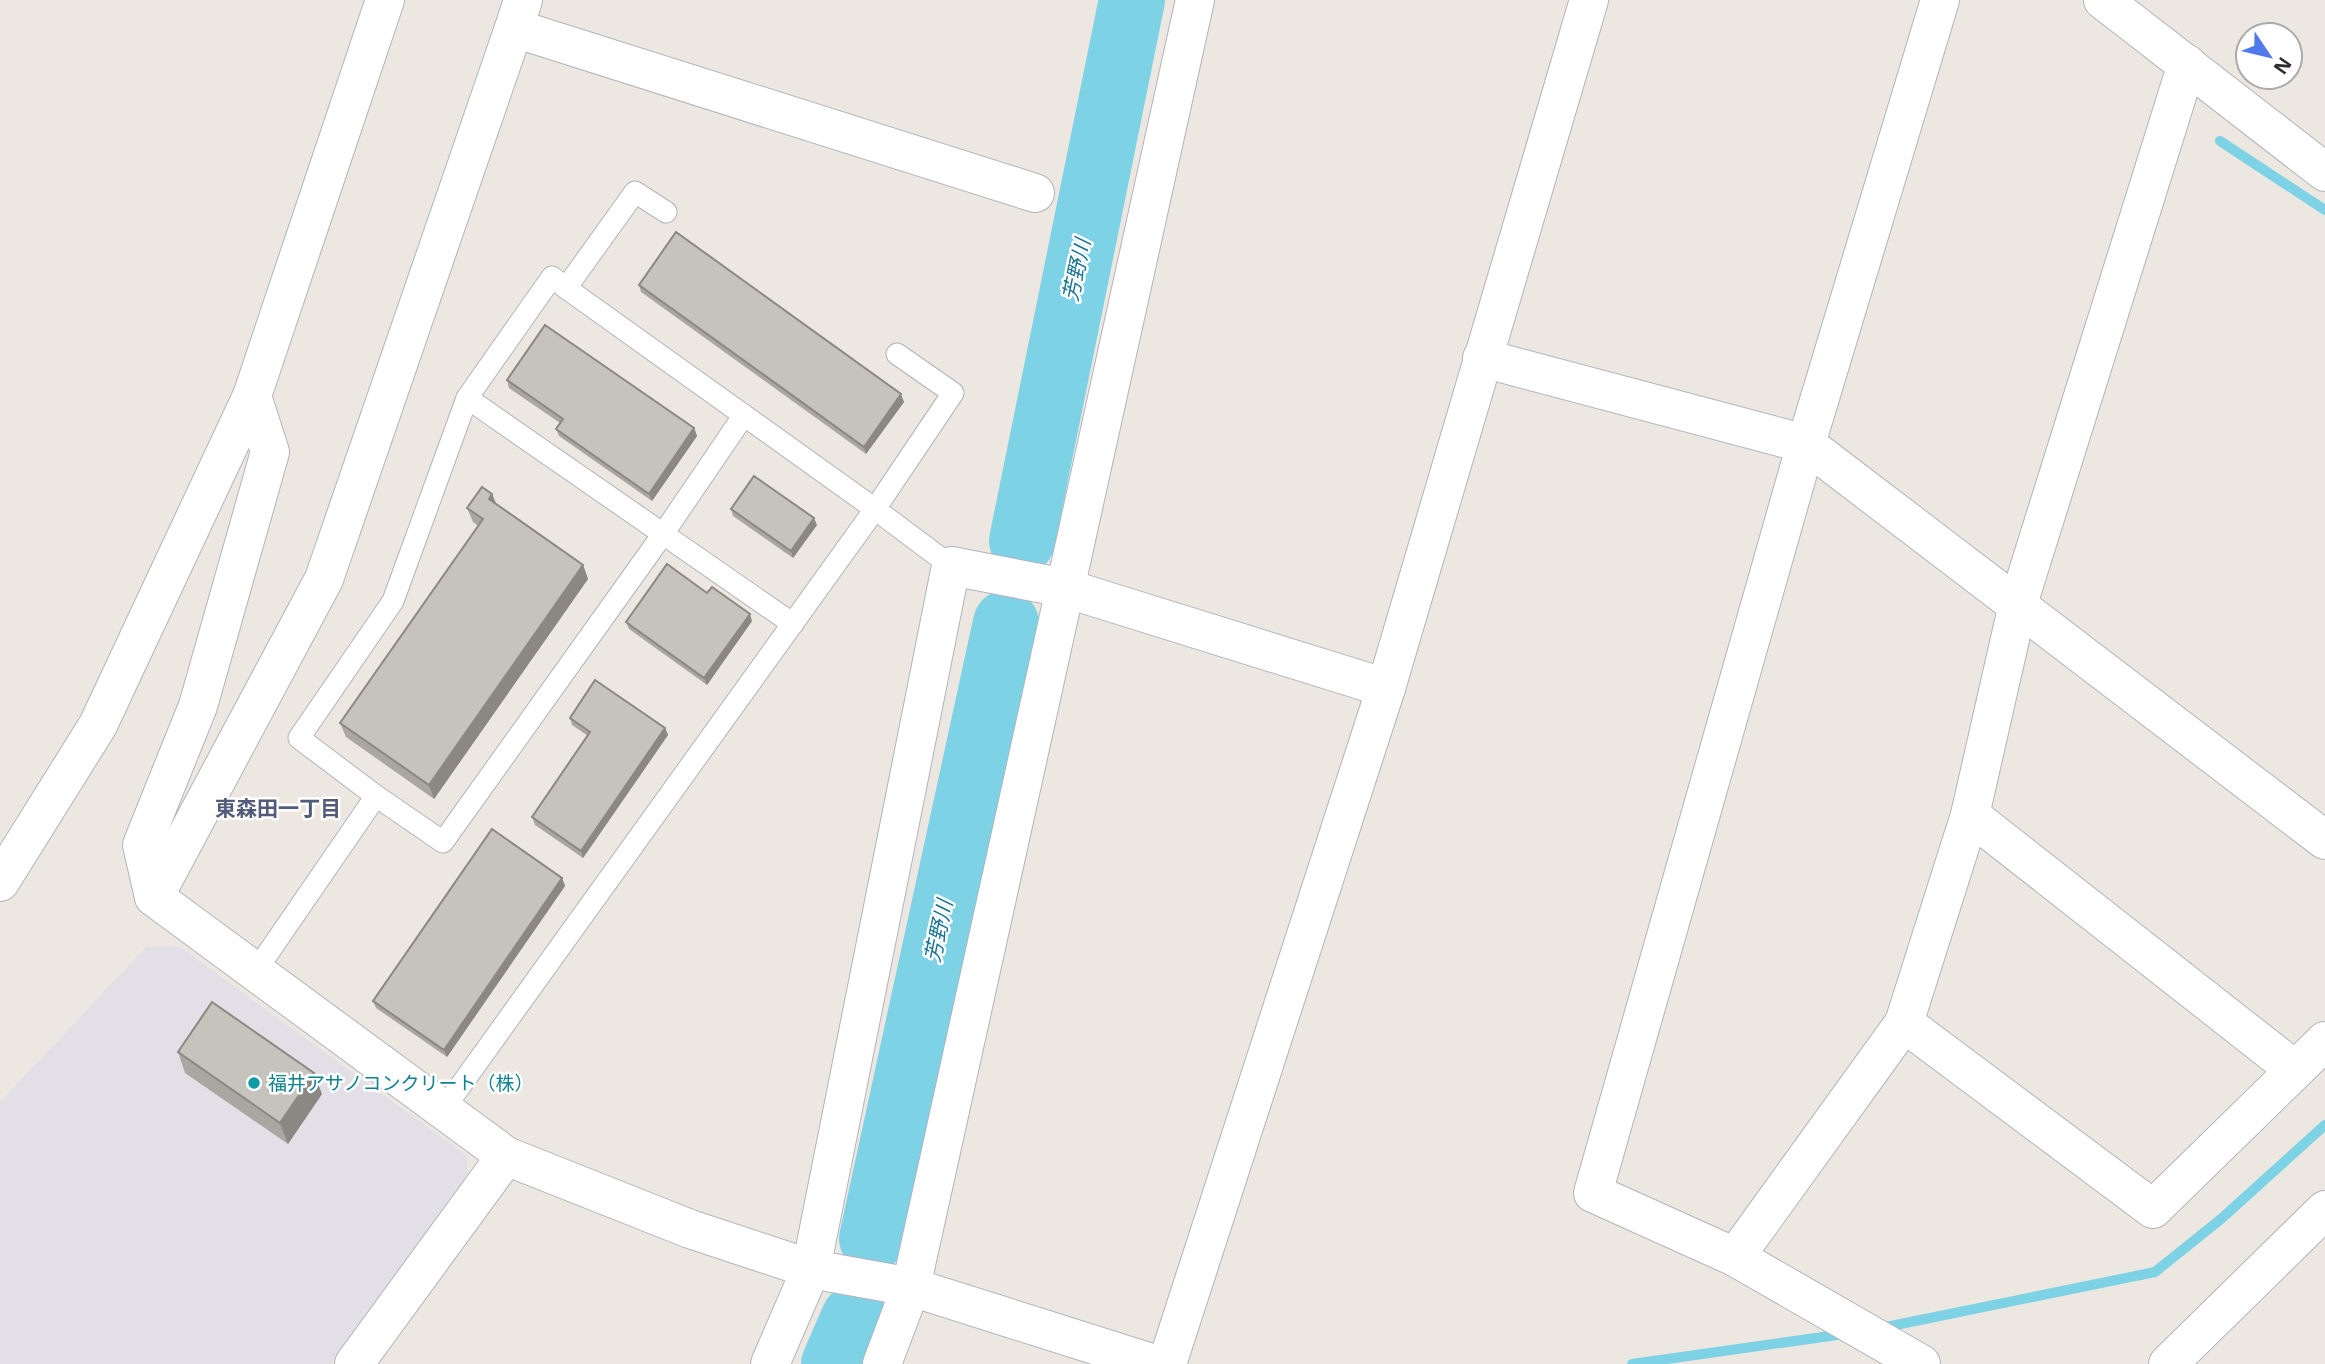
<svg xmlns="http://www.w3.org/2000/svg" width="2325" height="1364" viewBox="0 0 2325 1364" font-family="'Noto Sans','Noto Sans JP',sans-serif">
  <rect width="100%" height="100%" fill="#ede7e1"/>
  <path fill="#e2e0e6" d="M146,947h34l286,208 2,19 -137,190h-331v-262z"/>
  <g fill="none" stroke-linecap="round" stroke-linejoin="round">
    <g stroke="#7ed2e5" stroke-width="10">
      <path d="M2220,141l105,69"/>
      <path d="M1881,1328l274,-56 66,-53 104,-94"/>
      <path d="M1632,1364l212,-30"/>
    </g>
    <g stroke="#7ed2e5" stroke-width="66">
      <path d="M1022,541l110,-541"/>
      <path d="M872,1239l134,-616"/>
      <path d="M834,1364l20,-46"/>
    </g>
    <g stroke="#b1b4bc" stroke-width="23">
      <g id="lane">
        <path d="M666,212l-31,-20 -69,96 309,221 78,-116 -56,-39"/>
        <path d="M566,288l-14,-11 -85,121 326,226"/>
        <path d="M376,796l-77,-58 94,-137 74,-203"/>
        <path d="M255,972l121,-176 67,46 220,-308 81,-119"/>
        <path d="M443,1110l432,-601 76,57"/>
      </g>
    </g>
    <g stroke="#b1b4bc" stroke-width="40">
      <g id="street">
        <path d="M523,0l-9,28 521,165"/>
        <path d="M2103,0l222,172"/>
        <path d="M1482,358l324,86 519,396"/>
        <path d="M252,396l18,56 -72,254 -56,139 12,52 352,259 184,73 121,40 100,18 244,77"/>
        <path d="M1970,815l325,255"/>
        <path d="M154,897l170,-318 190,-551"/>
        <path d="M1904,1023l249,186 172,-168"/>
        <path d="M1735,1257l169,-234 66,-208 48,-211 169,-540"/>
        <path d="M354,1364l152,-208"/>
        <path d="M770,1364l41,-95 140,-703 114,22 321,100"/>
        <path d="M882,1364l29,-77 284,-1287"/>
        <path d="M1921,1364l-186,-107 -142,-64 213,-749 134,-444"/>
      </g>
    </g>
    <g stroke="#b1b4bc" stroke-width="40">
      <g id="secondary">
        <path d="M0,882l98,-157 154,-329 133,-396"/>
        <path d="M1167,1364l219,-676 203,-688"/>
        <path d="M2168,1364l157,-154"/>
      </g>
    </g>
    <use href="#lane" stroke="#fff" stroke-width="21"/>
    <use href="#street" stroke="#fff" stroke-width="38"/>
    <use href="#secondary" stroke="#fff" stroke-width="38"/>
  </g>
  <g fill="#aaa7a2">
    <path d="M639,285l265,117 -38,52 -225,-162z"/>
    <path d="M507,380l187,48 3,8 -45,65 -93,-65 -3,-7 4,-6 -51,-35z"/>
    <path d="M492,494l4,10 87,61 5,14 -154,220 -88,-62 -6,-14 138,-197 -5,-4 -6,-14z"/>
    <path d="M731,509l86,16 -24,33 -60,-42z"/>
    <path d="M707,593l45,28 -45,64 -78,-56 -3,-7z"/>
    <path d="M570,718l95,10 3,7 -85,123 -48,-33 -3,-8 56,-81 -16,-11z"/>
    <path d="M562,878l3,8 -118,171 -71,-49 -3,-7z"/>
    <path d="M178,1052l144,42 -34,50 -103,-71z"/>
  </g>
  <g fill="#8b8884">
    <path d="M901,394l3,8 -38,52 -2,-7z"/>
    <path d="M694,428l3,8 -45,65 -3,-7z"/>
    <path d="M492,494l6,14 -9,-9z"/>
    <path d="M814,518l3,7 -24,33 -2,-7z"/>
    <path d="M583,565l5,14 -154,220 -5,-14z"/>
    <path d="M750,614l2,7 -45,64 -3,-7z"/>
    <path d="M665,728l3,7 -85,123 -2,-7z"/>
    <path d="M562,878l3,8 -118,171 -3,-7z"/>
    <path d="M314,1073l8,21 -34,50 -8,-21z"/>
  </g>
  <g fill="#c6c2bc" stroke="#8b8884" stroke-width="2">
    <path d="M676,232l225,162 -37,53 -225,-162z"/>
    <path d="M545,325l149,103 -45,66 -93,-65 7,-10 -56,-39z"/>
    <path d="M754,476l60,42 -23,33 -60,-42z"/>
    <path d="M482,487l10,7 -3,5 94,66 -154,220 -89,-62 143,-204 -16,-11z"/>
    <path d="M667,564l40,29 5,-6 38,27 -46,64 -78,-56z"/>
    <path d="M595,680l70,48 -84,123 -49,-34 58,-85 -20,-14z"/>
    <path d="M492,829l70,49 -118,172 -71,-49z"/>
    <path d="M212,1002l102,71 -34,50 -102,-71z"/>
  </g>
  <circle fill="#0f9aa8" stroke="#fff" stroke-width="2.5" cx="254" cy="1083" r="7"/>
  <g text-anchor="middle" stroke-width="5" stroke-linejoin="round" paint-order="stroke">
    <g font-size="19" fill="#0d838f" stroke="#fff" text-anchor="start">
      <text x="268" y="1090">福井アサノコンクリート（株）</text>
    </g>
    <g font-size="21" font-style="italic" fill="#1a7494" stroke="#fff">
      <text transform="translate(1077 270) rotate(-78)" y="7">芳野川</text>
      <text transform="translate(939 931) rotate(-78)" y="7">芳野川</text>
    </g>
    <g font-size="21" font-weight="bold" fill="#515b7a" stroke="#fff">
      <text x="278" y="816">東森田一丁目</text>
    </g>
  </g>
  <g transform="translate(2269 56) rotate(125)"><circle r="33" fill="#ffffff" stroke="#ababab" stroke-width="2"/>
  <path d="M0-5L12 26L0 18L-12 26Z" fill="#5079eb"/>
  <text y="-10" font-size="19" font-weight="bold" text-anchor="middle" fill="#2d2d2d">N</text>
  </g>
</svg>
